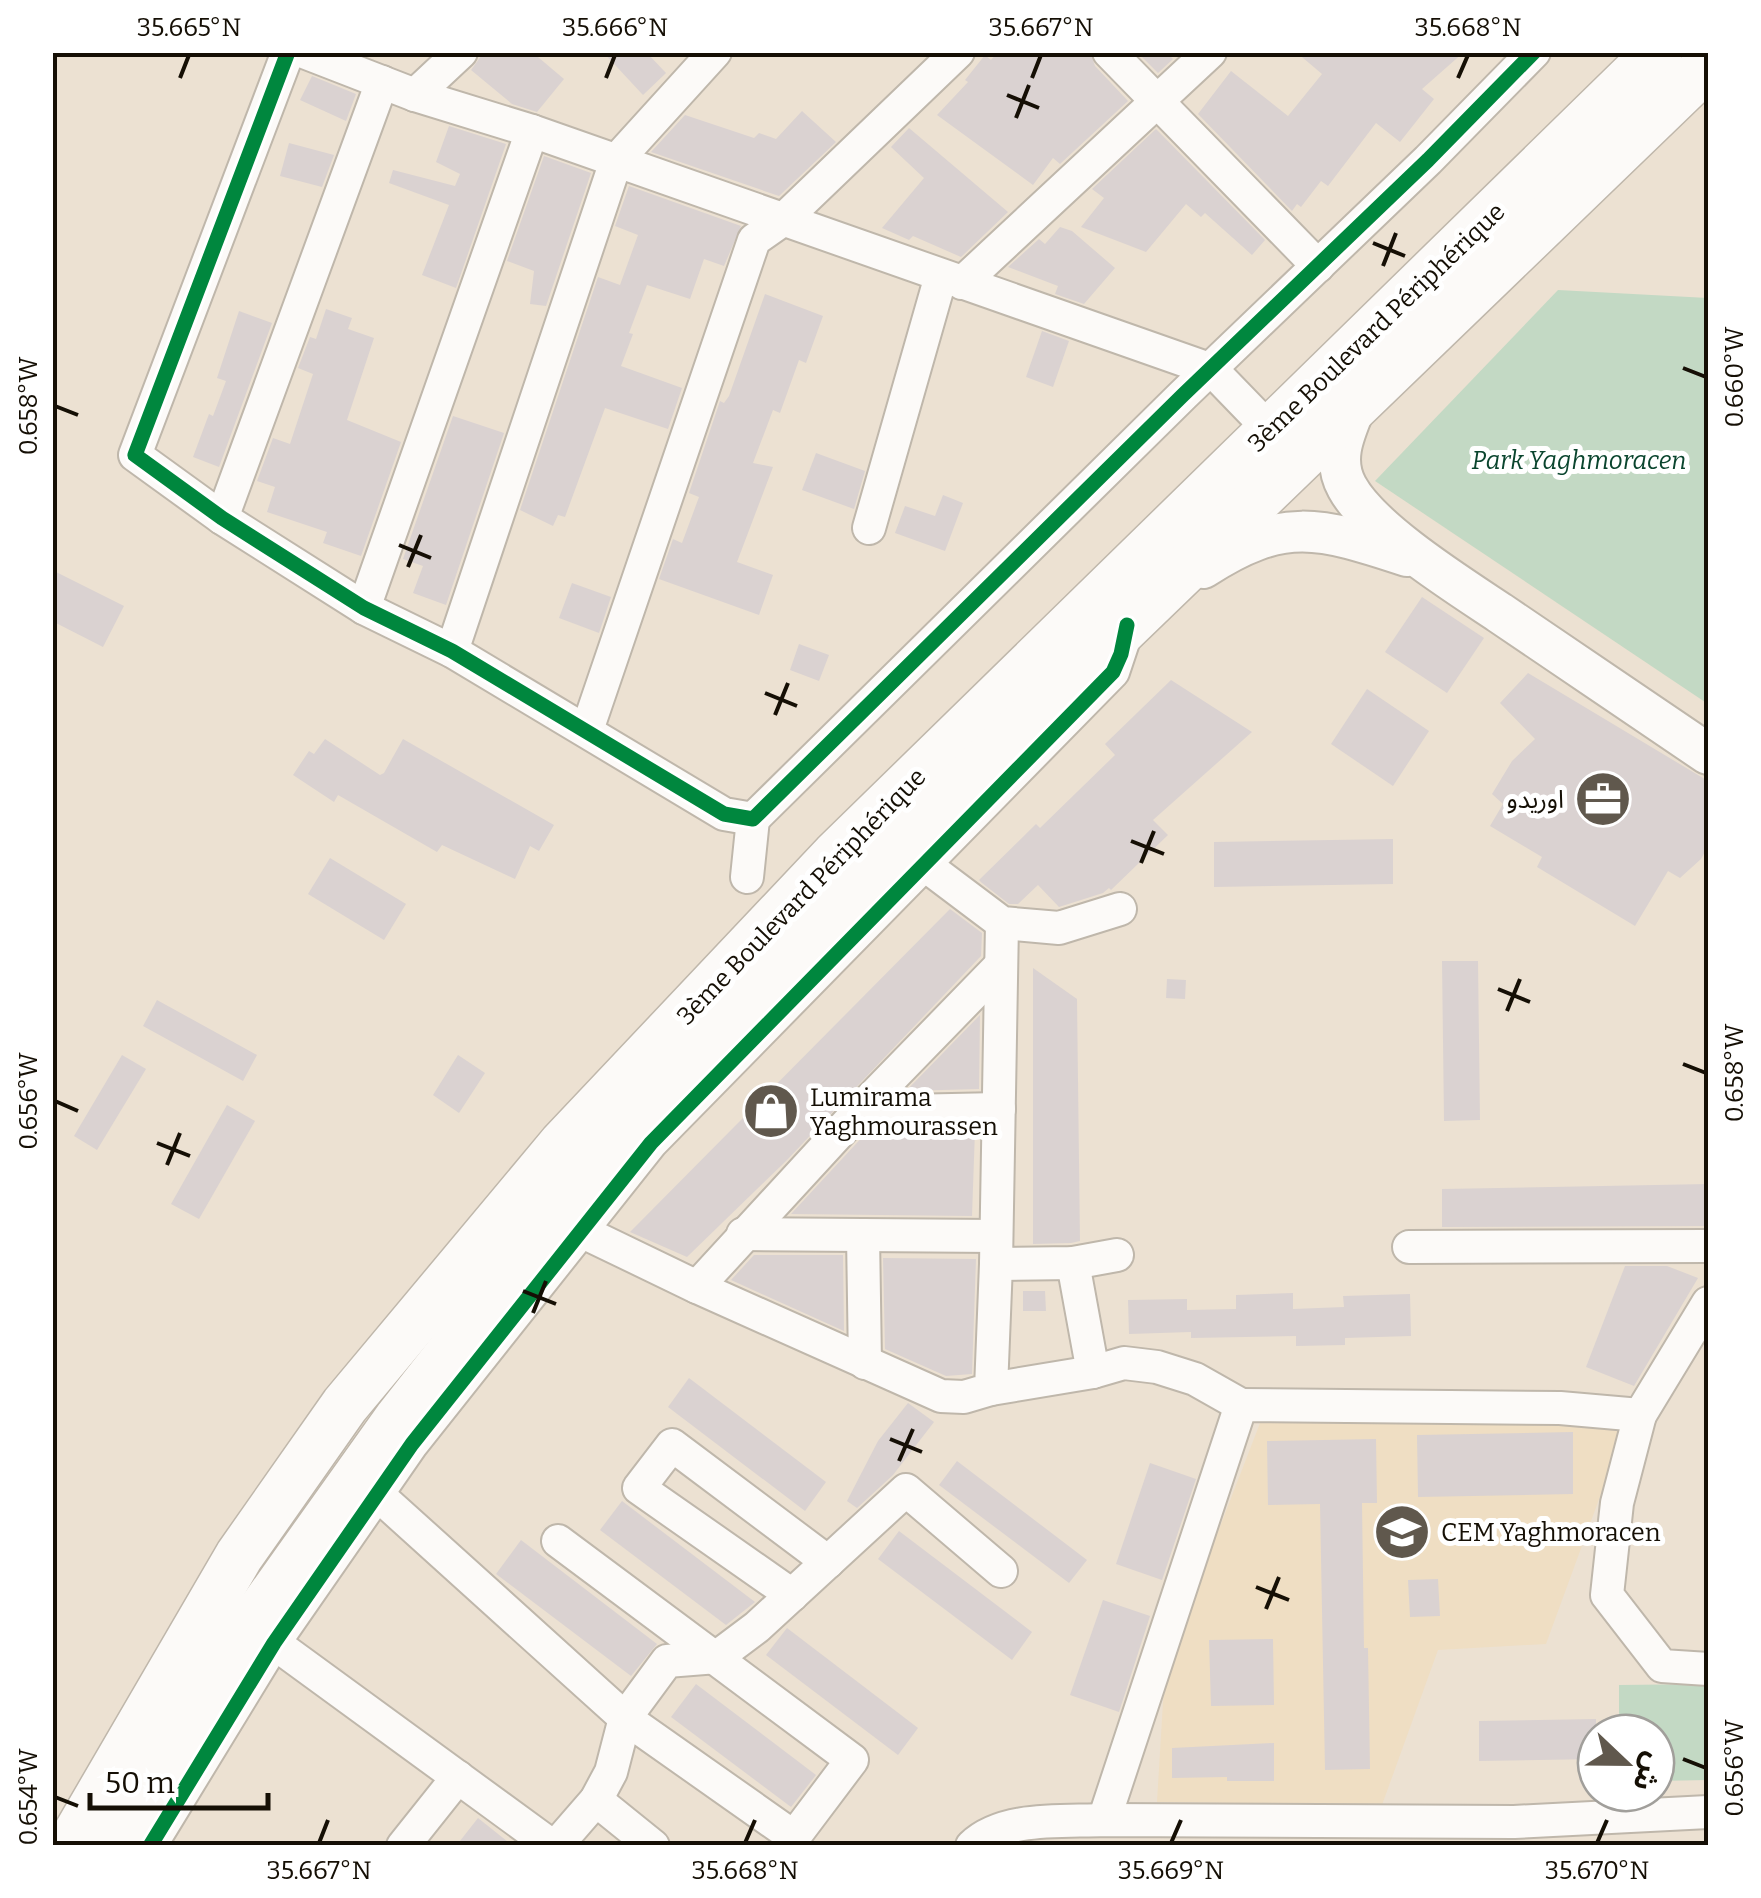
<svg xmlns="http://www.w3.org/2000/svg" width="1761" height="1898" viewBox="0 0 1761 1898" font-family="Bitter,'Noto Sans Arabic',serif">
  <rect width="100%" height="100%" fill="#ece1d2"/>
  <path fill="#efdec3" d="M1262,1418l366,2 -82,224 -108,6 -56,155 -225,-3 8,-133z"/>
  <g fill="#c3d9c4">
    <path d="M1558,290l150,8v406l-333,-223z"/>
    <path d="M1708,1684v96l-52,1v-48h-37v-48z"/>
  </g>
  <g fill="#dad2d1">
    <path d="M484,52h48l32,27 -27,33 -25,-8 -41,-34z"/>
    <path d="M603,52h43l20,21 -23,22z"/>
    <path d="M998,52h92l5,14 33,35 -68,63 -7,-6 -20,27 -96,-70 31,-33 -3,-2 20,-25 6,5z"/>
    <path d="M1137,52h29l7,7 -15,14z"/>
    <path d="M1296,52h168l-42,37 12,10 -34,43 -24,-19 -48,63 -7,-5 -20,26 -4,-3 -5,7 -94,-97 33,-43 57,45 34,-42z"/>
    <path d="M312,76l44,18 -10,27 -46,-21z"/>
    <path d="M802,111l34,31 -57,54 -128,-44 34,-37 69,23 5,-5 17,6z"/>
    <path d="M449,126l57,18 -50,144 -34,-13 27,-70 -60,-22 4,-13 62,16 5,-12 -24,-12z"/>
    <path d="M909,128l99,84 -47,45 -48,-21 -4,4 -27,-12 42,-50 -33,-31z"/>
    <path d="M1156,129l109,111 -13,15 -47,-42 -4,4 -15,-13 -40,48 -65,-25 23,-29 -12,-9z"/>
    <path d="M289,143l45,12 -12,32 -42,-11z"/>
    <path d="M544,156l47,17 -45,133 -16,-2 4,-33 -27,-10z"/>
    <path d="M629,186l112,40 -17,40 -20,-7 -14,40 -43,-14 -18,48 4,1 -12,32 61,22 -14,41 -63,-21 -40,109 -7,-2 -5,11 -33,-16 78,-233 22,8 18,-50 -23,-9z"/>
    <path d="M1060,227l12,4 43,37 -31,36 -29,-10 3,-8 -50,-19 31,-28 6,5z"/>
    <path d="M765,294l58,22 -17,47 -7,-3 -19,53 -7,-3 -20,53 20,4 -36,95 36,13 -14,40 -100,-36 14,-40 9,4 17,-46 -10,-4 31,-92 4,2 5,-7z"/>
    <path d="M326,309l26,9 -4,11 26,9 -27,82 54,22 -40,114 -38,-13 4,-11 -60,-20 8,-25 -18,-6 16,-43 17,6 23,-70 -15,-6 12,-31 6,2z"/>
    <path d="M239,311l33,12 -53,144 -26,-10 16,-43 4,2 13,-35 -9,-3z"/>
    <path d="M1042,331l27,10 -16,46 -27,-10z"/>
    <path d="M453,416l51,17 -58,172 -33,-12 10,-27 -20,-7z"/>
    <path d="M816,453l49,18 -11,38 -52,-19z"/>
    <path d="M943,495l20,8 -18,48 -50,-18 10,-27 30,10z"/>
    <path d="M52,570l72,36 -21,41 -51,-26z"/>
    <path d="M572,583l39,14 -12,36 -40,-15z"/>
    <path d="M1422,597l62,41 -37,55 -62,-41z"/>
    <path d="M799,644l30,11 -10,26 -29,-11z"/>
    <path d="M1528,673l180,108v65l-7,13 -21,19 -12,-7 -33,55 -98,-59 5,-10 -52,-31 13,-22 -11,-10 20,-33 23,-22 -35,-36z"/>
    <path d="M1171,680l81,52 -99,88 15,15 -57,55 -2,-2 -6,5 -44,14 -21,-22 -20,19h-9l-27,-21 -3,-3 57,-56 4,4 75,-73 -10,-11z"/>
    <path d="M1367,689l62,42 -36,55 -62,-42z"/>
    <path d="M325,739l55,36 4,-2 19,-34 151,86 -15,26 -9,-5 -15,33 -73,-34 -5,7 -99,-57 -4,7 -41,-27 16,-24 5,3z"/>
    <path d="M1393,839v45l-179,3v-45z"/>
    <path d="M330,858l76,46 -22,36 -76,-46z"/>
    <path d="M950,909l32,24 -1,23 -195,205 -99,96 -57,-25z"/>
    <path d="M1442,961h36l2,159 -36,1z"/>
    <path d="M1033,968l44,31 3,242 -9,2 -38,1z"/>
    <path d="M1167,979l19,1 -1,19 -19,-1z"/>
    <path d="M157,1000l100,55 -14,26 -100,-55z"/>
    <path d="M980,1015l-1,74 -73,2z"/>
    <path d="M122,1055l24,14 -49,81 -23,-14z"/>
    <path d="M458,1055l27,18 -26,40 -26,-18z"/>
    <path d="M227,1105l28,16 -56,98 -28,-15z"/>
    <path d="M975,1130l-3,86 -181,-2 76,-82z"/>
    <path d="M1708,1184v42l-266,1v-38z"/>
    <path d="M754,1255h89l1,76 -113,-51z"/>
    <path d="M883,1258l93,1 -4,115 -26,2 -61,-27z"/>
    <path d="M1625,1266h42l31,12 -64,108 -48,-19z"/>
    <path d="M1023,1291h22l1,20h-23z"/>
    <path d="M1293,1293v16l51,-2 -1,-11 67,-2 1,42 -66,2v7l-49,1v-10l-105,2v-6l-62,2 -1,-34 59,-1v11l49,-1v-14z"/>
    <path d="M689,1378l137,104 -21,29 -137,-104z"/>
    <path d="M908,1403l26,19 -41,53 -36,33 -10,-7 31,-60z"/>
    <path d="M1573,1432v62l-155,3 -1,-62z"/>
    <path d="M1376,1439l1,64h-15l2,145h4l2,121 -45,1 -5,-266 -52,1 -1,-64z"/>
    <path d="M957,1461l130,99 -18,23 -130,-98z"/>
    <path d="M1150,1463l46,16 -34,101 -46,-16z"/>
    <path d="M622,1501l133,101 -29,23 -126,-95z"/>
    <path d="M899,1531l133,101 -20,28 -134,-101z"/>
    <path d="M521,1540l136,104 -26,32 -135,-102z"/>
    <path d="M1438,1579l2,37 -30,1 -2,-37z"/>
    <path d="M1103,1600l47,16 -31,96 -49,-17z"/>
    <path d="M787,1628l131,100 -20,27 -132,-100z"/>
    <path d="M1273,1639l1,66 -63,1 -2,-66z"/>
    <path d="M696,1684l120,91 -25,32 -120,-90z"/>
    <path d="M1596,1719v40l-117,2v-40z"/>
    <path d="M1274,1743v38h-47v-4l-55,1v-30z"/>
    <path d="M478,1818l35,28h-57z"/>
  </g>
  <g fill="none" stroke-linecap="round" stroke-linejoin="round">
    <g stroke="#bfb7ab" stroke-width="36">
      <g id="minor">
        <path d="M288,52l-153,403 87,63 142,90 88,43 272,163 29,5 430,-424 245,-235 106,-108"/>
        <path d="M304,52l111,43 117,36 680,239 58,60"/>
        <path d="M1109,52l209,214"/>
        <path d="M415,95l46,-43"/>
        <path d="M962,283l248,-231"/>
        <path d="M222,518l160,-436"/>
        <path d="M869,528l72,-252"/>
        <path d="M364,608l168,-477"/>
        <path d="M452,651l164,-490 99,-109"/>
        <path d="M587,730l167,-490 30,-21 174,-167"/>
        <path d="M925,865l77,58 57,5 61,-19"/>
        <path d="M747,877l6,-58"/>
        <path d="M1002,923l-6,341 77,-1 44,-8"/>
        <path d="M858,1112l143,-147"/>
        <path d="M581,1231l116,56 244,109 23,1 27,-8 5,-125"/>
        <path d="M743,1234l253,2"/>
        <path d="M863,1235l2,128"/>
        <path d="M1409,1247l299,-1"/>
        <path d="M1073,1263l20,109"/>
        <path d="M697,1287l161,-175 141,-3"/>
        <path d="M1708,1303l-68,112 -23,88 -10,92 55,71 46,3"/>
        <path d="M991,1389l102,-17 31,-9 33,4 38,12 46,26"/>
        <path d="M377,1494l248,224 169,119 58,-77 -294,-219"/>
        <path d="M792,1595l-153,-107 33,-43 156,117"/>
        <path d="M274,1643l278,203"/>
        <path d="M596,1800l57,46"/>
        <path d="M1104,1820l137,-415 319,3 80,7"/>
        <path d="M150,1846l124,-203 138,-199 239,-301 462,-471 13,-39"/>
        <path d="M403,1846l55,-69"/>
        <path d="M556,1846l40,-46 15,-28 14,-54 42,-57 50,-4 40,-30 149,-137 95,81"/>
        <path d="M972,1846c31,-30 91,-24 132,-26l410,2 194,-10"/>
      </g>
    </g>
    <g stroke="#bfb7ab" stroke-width="44">
      <g id="major">
        <path d="M1355,407c-11,27 -23,53 -8,80 23,43 111,98 153,126 69,47 139,94 208,141"/>
        <path d="M1203,568c80,-52 116,-41 204,-12"/>
      </g>
    </g>
    <g stroke="#bfb7ab" stroke-width="51">
      <g id="highway">
        <path d="M70,1846l169,-290 106,-151 218,-261 273,-289 822,-803"/>
        <path d="M121,1846l141,-236 137,-192 214,-272 309,-323 786,-758"/>
      </g>
    </g>
    <use href="#minor" stroke="#fcfaf8" stroke-width="32"/>
    <use href="#major" stroke="#fcfaf8" stroke-width="40"/>
    <use href="#highway" stroke="#fcfaf8" stroke-width="48"/>
    <g stroke="#fff" stroke-width="21">
      <g id="cycleway">
        <path d="M288,52l-153,403 87,63 142,90 88,43 272,163 29,5 430,-424 245,-235 106,-108"/>
        <path d="M150,1846l124,-203 138,-199 239,-301 462,-471 8,-18 6,-29"/>
      </g>
    </g>
    <use href="#cycleway" stroke="#00873e" stroke-width="15"/>
  </g>
  <path fill="none" stroke="#150f05" stroke-width="4" d="M180,78l9,-23M606,78l9,-23M1032,78l9,-23M1458,78l10,-23M1007,95l32,13M1016,118l13,-33M1373,243l32,13M1383,266l13,-33M1683,368l23,9M55,406l23,9M399,545l32,13M408,567l13,-32M765,693l32,13M775,715l13,-32M1131,841l33,13M1141,863l13,-32M1498,989l32,13M1507,1011l13,-32M1683,1064l23,9M55,1101l23,10M157,1143l33,13M167,1165l13,-32M523,1291l33,13M533,1313l13,-32M890,1439l32,13M899,1461l14,-32M1256,1587l33,13M1266,1609l13,-32M1683,1759l23,9M55,1797l23,9M319,1843l9,-23M745,1843l10,-23M1171,1843l10,-23M1597,1843l10,-23"/>
  <defs>
    <g id="office-disc" transform="scale(2.875)"><circle r="9.5" fill="#60584d" stroke="#fff"/><path d="M-6-3h4V-5.5h4V-3h4V5H-6ZM-1-4.5V-3h2v-1.5ZM-6 0V1H6V0Z" fill="#fff"/></g>
    <g id="shop-disc" transform="scale(2.875)"><circle r="9.5" fill="#60584d" stroke="#fff"/><path d="M-5-2.5h2.3a2.7 3.5 0 0 1 5.4 0H5L5.5 6h-11ZM-1.5-2.5h3a1.5 2.3 0 0 0-3 0Z" fill="#fff"/></g>
    <g id="school-disc" transform="scale(2.875)"><circle r="9.5" fill="#60584d" stroke="#fff"/><path d="M0-5L7-2L0 1L-7-2ZM-4 1L0 2.5L4 1V4Q0 6-4 4Z" fill="#fff"/></g>
  </defs>
  <g fill-rule="evenodd">
    <use href="#office-disc" x="1603" y="799"/>
    <use href="#shop-disc" x="771" y="1111"/>
    <use href="#school-disc" x="1402" y="1532"/>
  </g>
  <g text-anchor="middle" stroke-width="10" stroke-linejoin="round" paint-order="stroke">
    <g font-size="25" fill="#150f05" stroke="#fff">
      <text transform="translate(1376 327) rotate(-44)" y="9">3ème Boulevard Périphérique</text>
      <text transform="translate(801 896) rotate(-46)" y="9">3ème Boulevard Périphérique</text>
    </g>
    <g font-size="25" font-style="italic" fill="#0a452e" stroke="#fff">
      <text x="1579" y="469">Park Yaghmoracen</text>
    </g>
    <g font-size="25" fill="#150f05" stroke="#fff" text-anchor="start">
      <text x="1564" y="808" text-anchor="end">اوريدو</text>
      <text x="810" y="1106">Lumirama<tspan x="810" dy="29">Yaghmourassen</tspan></text>
      <text x="1441" y="1541">CEM Yaghmoracen</text>
    </g>
  </g>
  <rect width="1761" height="1898" fill="none" stroke="#ffffff" stroke-width="110"/>
  <g transform="translate(1626 1763) rotate(112)"><circle r="48" fill="#ffffff" stroke="#a19f9b" stroke-width="2.5"/>
  <path d="M0-8L18 38L0 25L-18 38Z" fill="#60584d"/>
  <text y="-15" font-size="28" font-weight="bold" text-anchor="middle" fill="#150f05">ش</text>
  </g>
  <path d="M90 1793v15h178v-15" fill="none" stroke="#150f05" stroke-width="5"/>
  <text x="105" y="1793" font-size="30" fill="#150f05" stroke="#ffffff" stroke-width="8" paint-order="stroke">50 m</text>
  <rect x="55" y="55" width="1651" height="1788" fill="none" stroke="#150f05" stroke-width="4"/>
  <g font-size="25" text-anchor="middle" fill="#150f05">
    <text x="189" y="36">35.665°N</text>
    <text x="615" y="36">35.666°N</text>
    <text x="1041" y="36">35.667°N</text>
    <text x="1468" y="36">35.668°N</text>
    <text transform="translate(1734 377) rotate(-90)" y="9">0.660°W</text>
    <text transform="translate(28 406) rotate(-90)" y="9">0.658°W</text>
    <text transform="translate(1734 1073) rotate(-90)" y="9">0.658°W</text>
    <text transform="translate(28 1101) rotate(-90)" y="9">0.656°W</text>
    <text transform="translate(1734 1768) rotate(-90)" y="9">0.656°W</text>
    <text transform="translate(28 1797) rotate(-90)" y="9">0.654°W</text>
    <text x="319" y="1879">35.667°N</text>
    <text x="745" y="1879">35.668°N</text>
    <text x="1171" y="1879">35.669°N</text>
    <text x="1597" y="1879">35.670°N</text>
  </g>
</svg>
